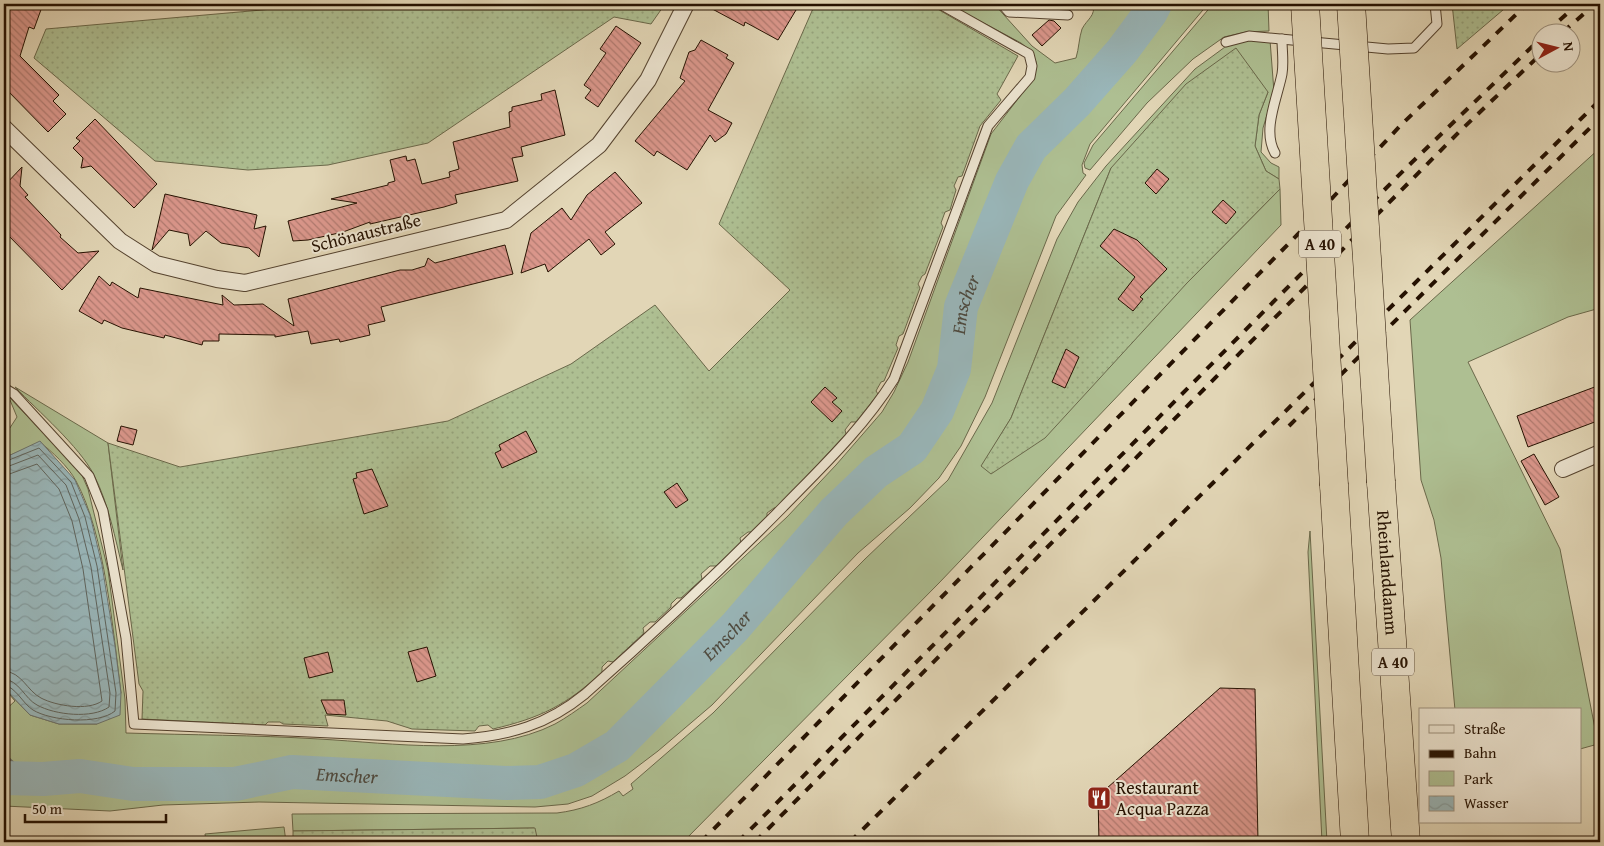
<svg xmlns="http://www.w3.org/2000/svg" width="1604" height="846" viewBox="0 0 1604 846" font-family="'Gentium Book Plus',serif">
  <defs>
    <pattern id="garden-dots" width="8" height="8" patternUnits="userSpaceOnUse" patternTransform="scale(1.25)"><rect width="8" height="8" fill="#aebf92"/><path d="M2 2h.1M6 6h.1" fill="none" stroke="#96a37c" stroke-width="1.8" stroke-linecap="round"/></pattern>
    <pattern id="water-waves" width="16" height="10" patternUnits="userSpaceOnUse" patternTransform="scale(1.25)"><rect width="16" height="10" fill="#99b6b9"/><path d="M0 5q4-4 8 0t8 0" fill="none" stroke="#849b9d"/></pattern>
    <pattern id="building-back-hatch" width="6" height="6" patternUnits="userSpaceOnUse" patternTransform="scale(1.25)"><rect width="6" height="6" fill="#db978c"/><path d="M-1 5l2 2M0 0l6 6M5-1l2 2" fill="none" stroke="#b17a70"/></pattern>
  </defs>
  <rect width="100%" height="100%" fill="#e2d6b6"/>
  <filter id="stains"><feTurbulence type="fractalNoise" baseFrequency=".004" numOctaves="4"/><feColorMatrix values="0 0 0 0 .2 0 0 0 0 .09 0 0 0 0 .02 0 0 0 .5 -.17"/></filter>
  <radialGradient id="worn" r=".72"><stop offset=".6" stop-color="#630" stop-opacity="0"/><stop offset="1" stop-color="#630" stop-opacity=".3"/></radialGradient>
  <g fill="#aebf92" stroke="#6a684a">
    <path d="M948,4h46l38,42 23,17 21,-5c3,-10 3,-20 6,-29 5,-10 14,-13 11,-25h115l-118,140 -8,21 1,8 3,2 -30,41 -71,181 -24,49 -22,32 -29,30 -52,45 -146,152 -54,46 -33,25 -33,20 -24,8 -33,3 -276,-5 -96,3 -53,6 -106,-5v-95l11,-10 -11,-13 26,27 29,9h38l24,-31c-8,-62 -16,-159 -45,-212 -8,-15 -24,-29 -36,-39l-36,16v-21l13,-20 -7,-17 -6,-1v-5l6,4 71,75 7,16 20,81 17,129 1,34c64,2 129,2 193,6 73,4 169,19 236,-15 11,-6 22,-14 32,-21l200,-186 49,-52 46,-53 12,-20 14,-30 83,-228 43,-56 2,-16 -4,-10 -11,-9z"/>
    <path d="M1213,4h55l1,27 -23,1 -22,5 -31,22 -46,44 -57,67 -5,-2 -1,-5 9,-18z"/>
    <path d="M1249,39l21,1 4,52 -11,36 -2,24 10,11 8,4v12l-13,-8 -11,-25 4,-31 9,-23 -157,76 -100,250 -29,48 205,-183 93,-94 1,36 -342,358 -256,259h-145l-4,-14 -241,3 -1,-17 265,-1c24,-3 42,-10 62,-22l4,5 10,-7 -2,-5 82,-71 152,-154 83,-79 44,-77 65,-164 21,-37 28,-36 89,-97 30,-22z"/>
    <path d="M1600,148v160l-32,9 -100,45 92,187 38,195 -18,5v-39h-125l-14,-152 -7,-38 -13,-40 -11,-160z"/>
    <path d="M15,387l93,56 15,127c-8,-32 -14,-65 -29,-95 -15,-29 -56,-64 -79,-88z"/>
    <path d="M1310,531l17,311h-5l-14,-290z"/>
    <path d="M284,827l2,15h-80l-1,-8z"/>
  </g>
  <g fill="url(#garden-dots)" stroke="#6a684a">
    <path d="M330,4h335l-14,20 -37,-7 -186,126 -100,22 -80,5 -93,-9 -121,-103 12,-29z"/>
    <path d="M815,4h114l89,52 -21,38 4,6 -21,26 -18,50 -4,1 -4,9 2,4 -6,20 -5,2 -4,11 2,4 -18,47 -3,2 -4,8 2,4 -17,46 -4,2 -3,9 2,3 -14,33 -3,1 -5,9 2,3 -22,28h-5l-6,8 1,4 -68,73 -4,1 -7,5v5l-15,14h-4l-8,6 1,5 -25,23h-6l-9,8 1,5 -21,19h-4l-6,6v3l-16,15h-5l-7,6 1,5 -31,29 -5,-1 -6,6v5c-35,33 -62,46 -109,57l-5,-4 -9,1 -4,5 -63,-2 -25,-8 -62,-6 3,11 -45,-2 -3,-2h-12l-3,3 -123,-6 1,-28 -4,-7 -31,-241 72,24 268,-46 123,-57 84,-59 54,66 81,-81 -71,-66z"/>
    <path d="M1452,4h58l-53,45z"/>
    <path d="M1236,48l32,44 -9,23 -4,31 11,25 13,8 1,10 -93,94 -142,155 -54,36 -10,-8 30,-48 100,-250 75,-84z"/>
    <path d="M535,828l3,14h-245v-11z"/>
  </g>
  <path fill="url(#water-waves)" stroke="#6b746f" d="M40,441l35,39 15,35 12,50 13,81 6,47 -1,22 -23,9h-38l-29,-9 -26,-27v-230z"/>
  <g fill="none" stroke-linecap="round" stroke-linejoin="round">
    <g stroke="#5f645d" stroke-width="1">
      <path d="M4,462l35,-14 32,34 14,35 12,49 19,127 -1,18c-17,14 -64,10 -82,-1 -10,-6 -17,-23 -29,-25"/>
      <path d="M4,468l34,-13 28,30 13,34 12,48 19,126 -1,14c-17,12 -54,8 -72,-2 -12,-6 -18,-25 -33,-26"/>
      <path d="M4,476l33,-12 22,25 13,32 11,48 19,132c-14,10 -46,5 -61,-3 -14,-7 -19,-26 -37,-27"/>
    </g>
    <path stroke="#6b746f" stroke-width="5.5" d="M4,756l14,13 25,10"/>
    <path stroke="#99b6b9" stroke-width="34" id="s1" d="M4,778l39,1 37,-3 53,8h102l57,-12 214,11 34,-1 36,-12 41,-24 118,-119 99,-115 42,-40 36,-24 25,-37 17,-42 7,-62 51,-126 19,-34 46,-45 45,-51 29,-39 4,-8"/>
  </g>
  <g fill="url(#building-back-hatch)" stroke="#251101">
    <path d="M4,4h39l-9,25 -5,-2 -9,29 39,39 -6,6 13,13 -18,18 -44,-45v-24l6,-7 -5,-6 4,-11 -5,-1z"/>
    <path d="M703,4h82l11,6 -18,30 -33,-18 -1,4z"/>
    <path d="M1049,20l5,1 7,7 -19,18 -10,-11z"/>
    <path d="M616,26l25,17 -43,64 -13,-9 6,-8 -7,-5 22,-32 -6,-4z"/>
    <path d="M701,40l27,15 -2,3 8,5 -26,47 24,13 -6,11 -11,8 -5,-7 -23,35 -30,-19 -3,5 -19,-15 50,-60 -5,-3 9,-26 6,-2z"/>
    <path d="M555,90l10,45 -44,12 2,9 -11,2 6,23 -63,14 2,8 -13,4 -74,17v-2l-27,10 -35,8 -15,1 -5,-20 69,-18 -26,-4 57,-14v-2l7,-2 -5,-21 16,-4 1,5 8,-2 7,25 28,-7 -1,-5 10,-3 -6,-27 57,-15 -1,-15 3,-1v-4l30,-7 -1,-6z"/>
    <path d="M95,119l62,65 -23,24 -43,-42 -10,2 2,-10 -10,-10 7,-7 -4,-3z"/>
    <path d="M22,167l-2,19 8,9 -3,2 36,38 -1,2 18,16 21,-2 -37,39 -58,-59v-45z"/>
    <path d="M1157,169l12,10 -13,15 -11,-11z"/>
    <path d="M615,172l27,31 -37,29 10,12 -14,11 -12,-16 -41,33 -3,-8 -24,9 10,-40 31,-25 9,12 16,-25z"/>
    <path d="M165,194l92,21 -3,14 12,-3 -7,31 -10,-9 -28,-5 -15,-12 -16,15 -2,-12 -19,-4 -17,20z"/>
    <path d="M1223,200l13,12 -10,12 -14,-12z"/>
    <path d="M1114,229l23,11 30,29 -27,28 3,2 -10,12 -15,-12 17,-22 -35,-31z"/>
    <path d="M505,245l8,29 -132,33 4,14 -17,4 2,10 -30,7 -1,-3 -28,5 -3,-13 -33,6v-2l-56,-1v7h-16l-1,4 -37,-10 -1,3 -42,-10 -18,-8 -2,4 -23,-13 20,-35 11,10 2,-4 26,16 2,-10 83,17 -1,-10 12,10 29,-1 31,22 -6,-27 112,-29h12l13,-4 3,-8 7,5z"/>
    <path d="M1066,349l13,8 -14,31 -13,-6z"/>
    <path d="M1600,385v35l-72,27 -11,-31z"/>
    <path d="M825,387l12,11 -5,4 10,9 -10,11 -21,-20z"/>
    <path d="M121,426l16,4 -4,15 -16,-4z"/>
    <path d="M526,431l11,21 -35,16 -7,-15 6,-3 -2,-5z"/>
    <path d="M1534,454l25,43 -14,8 -24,-44z"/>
    <path d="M372,469l16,37 -24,8 -11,-35 4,-1 -1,-5z"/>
    <path d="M677,483l11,17 -12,8 -12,-16z"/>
    <path d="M427,647l9,29 -19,6 -9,-30z"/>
    <path d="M328,652l5,20 -24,6 -5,-20z"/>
    <path d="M1220,688l35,1 3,153h-159l-1,-46z"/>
    <path d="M321,700h23l2,15 -19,-1z"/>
  </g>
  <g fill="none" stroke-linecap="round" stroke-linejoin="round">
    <g stroke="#54422e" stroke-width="11">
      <g id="lane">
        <path d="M1002,4l7,8 59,3"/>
        <path d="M1226,42l23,-6 139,13 26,-1 23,-24 -2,-20"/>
        <path d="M1275,153c-13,-23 2,-54 7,-79 2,-11 0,-23 0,-35"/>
        <path d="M4,388l10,6 75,82 14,35 23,127 8,86 329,15c48,-4 84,-14 122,-45 68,-60 134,-122 198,-187 40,-41 80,-79 111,-128l94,-253 42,-49 2,-11 -3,-12 -89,-50"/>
      </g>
    </g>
    <g stroke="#54422e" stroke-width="18">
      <g id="street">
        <path d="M4,128l116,113 36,23 61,15 28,4 261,-63 93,-75 49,-65 38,-76"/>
        <path d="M1563,469l37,-16"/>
      </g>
    </g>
    <g stroke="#251101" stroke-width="29">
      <g id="highway">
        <path id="s2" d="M1381,482l25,360"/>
        <path d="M1334,485l21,357"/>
      </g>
    </g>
    <use href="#lane" stroke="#ece4d0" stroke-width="9"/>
    <use href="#street" stroke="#ece4d0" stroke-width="16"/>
    <use href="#highway" stroke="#e2d6b6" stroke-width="28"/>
    <g stroke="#251101" stroke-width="4" stroke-dasharray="9 9" stroke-linecap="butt">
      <path d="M1546,32l32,-28"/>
      <path d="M1563,32l32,-28"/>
      <path d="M1289,426l311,-308"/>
      <path d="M701,842l603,-614 97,-103 126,-121"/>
      <path d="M738,842l667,-673 137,-132"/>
      <path d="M755,842l705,-711 82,-78"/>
      <path d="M850,842l750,-742"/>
    </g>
    <g stroke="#251101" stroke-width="29" stroke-linecap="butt">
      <g id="highway-bridge">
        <path d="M1305,4l29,481"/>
        <path d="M1351,4l30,478"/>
      </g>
    </g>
    <use href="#highway-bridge" stroke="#e2d6b6" stroke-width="28"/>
  </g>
  <defs>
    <g id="restaurant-square" transform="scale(1.25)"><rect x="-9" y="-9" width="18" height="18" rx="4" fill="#8f2418" stroke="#ece4d0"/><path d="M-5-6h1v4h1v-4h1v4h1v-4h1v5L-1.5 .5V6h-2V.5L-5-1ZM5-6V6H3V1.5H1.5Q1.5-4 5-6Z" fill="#fff"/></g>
  </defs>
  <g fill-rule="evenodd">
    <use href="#restaurant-square" x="1099" y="798"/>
  </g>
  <g text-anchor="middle" stroke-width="4" stroke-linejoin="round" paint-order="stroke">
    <g fill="#ece4d0" stroke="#61503f" stroke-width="1">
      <rect x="1299" y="230.5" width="42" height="27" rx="4"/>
      <rect x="1372" y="648.5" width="42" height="27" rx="4"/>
    </g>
    <g font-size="16" font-weight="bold" fill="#251101">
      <text x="1320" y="250">A 40</text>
      <text x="1393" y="668">A 40</text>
    </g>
    <g font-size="18" fill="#251101" stroke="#ece4d0">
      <text transform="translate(366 233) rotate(-14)" y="6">Schönaustraße</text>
      <text dy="6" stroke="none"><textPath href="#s2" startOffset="91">Rheinlanddamm</textPath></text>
    </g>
    <g font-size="18" fill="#251101" stroke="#ece4d0" text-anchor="start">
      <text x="1116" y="794">Restaurant<tspan x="1116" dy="21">Acqua Pazza</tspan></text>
    </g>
    <g font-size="19" font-style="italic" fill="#4e4b41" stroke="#ece4d0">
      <text dy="7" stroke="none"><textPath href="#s1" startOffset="1200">Emscher</textPath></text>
      <text dy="7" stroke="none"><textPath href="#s1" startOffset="780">Emscher</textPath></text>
      <text dy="7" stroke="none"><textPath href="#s1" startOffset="345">Emscher</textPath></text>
    </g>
  </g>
  <rect width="1604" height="846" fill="none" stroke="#e2d6b6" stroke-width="20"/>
  <rect x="5" y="5" width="1594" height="836" fill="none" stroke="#251101" stroke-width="2.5"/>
  <rect x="10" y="10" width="1584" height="826" fill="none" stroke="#251101"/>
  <rect x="1419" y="708" width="162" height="115" fill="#ece4d0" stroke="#9c907d"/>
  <rect x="1429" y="725" width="25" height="8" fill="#ece4d0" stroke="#9c907d"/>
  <text x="1464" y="734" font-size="15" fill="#251101">Straße</text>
  <rect x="1429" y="750" width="25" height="8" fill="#251101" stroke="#9c907d"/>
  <text x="1464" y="758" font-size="15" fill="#251101">Bahn</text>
  <rect x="1429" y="771" width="25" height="15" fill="#aebf92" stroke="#9c907d"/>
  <text x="1464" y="784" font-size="15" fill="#251101">Park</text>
  <rect x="1429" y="796" width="25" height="15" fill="url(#water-waves)" stroke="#9c907d"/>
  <text x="1464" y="808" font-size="15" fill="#251101">Wasser</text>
  <g transform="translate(1556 48) rotate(83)"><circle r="24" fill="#ece4d0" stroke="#9c907d"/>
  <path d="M0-4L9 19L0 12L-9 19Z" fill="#8f2418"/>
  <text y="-8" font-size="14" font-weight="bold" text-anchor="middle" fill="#251101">N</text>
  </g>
  <path d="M25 814v8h141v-8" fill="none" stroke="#251101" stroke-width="2.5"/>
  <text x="32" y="814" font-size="15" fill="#251101" stroke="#ece4d0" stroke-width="4" paint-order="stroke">50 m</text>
  <rect width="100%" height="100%" filter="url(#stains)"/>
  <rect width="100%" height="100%" fill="url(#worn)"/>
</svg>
